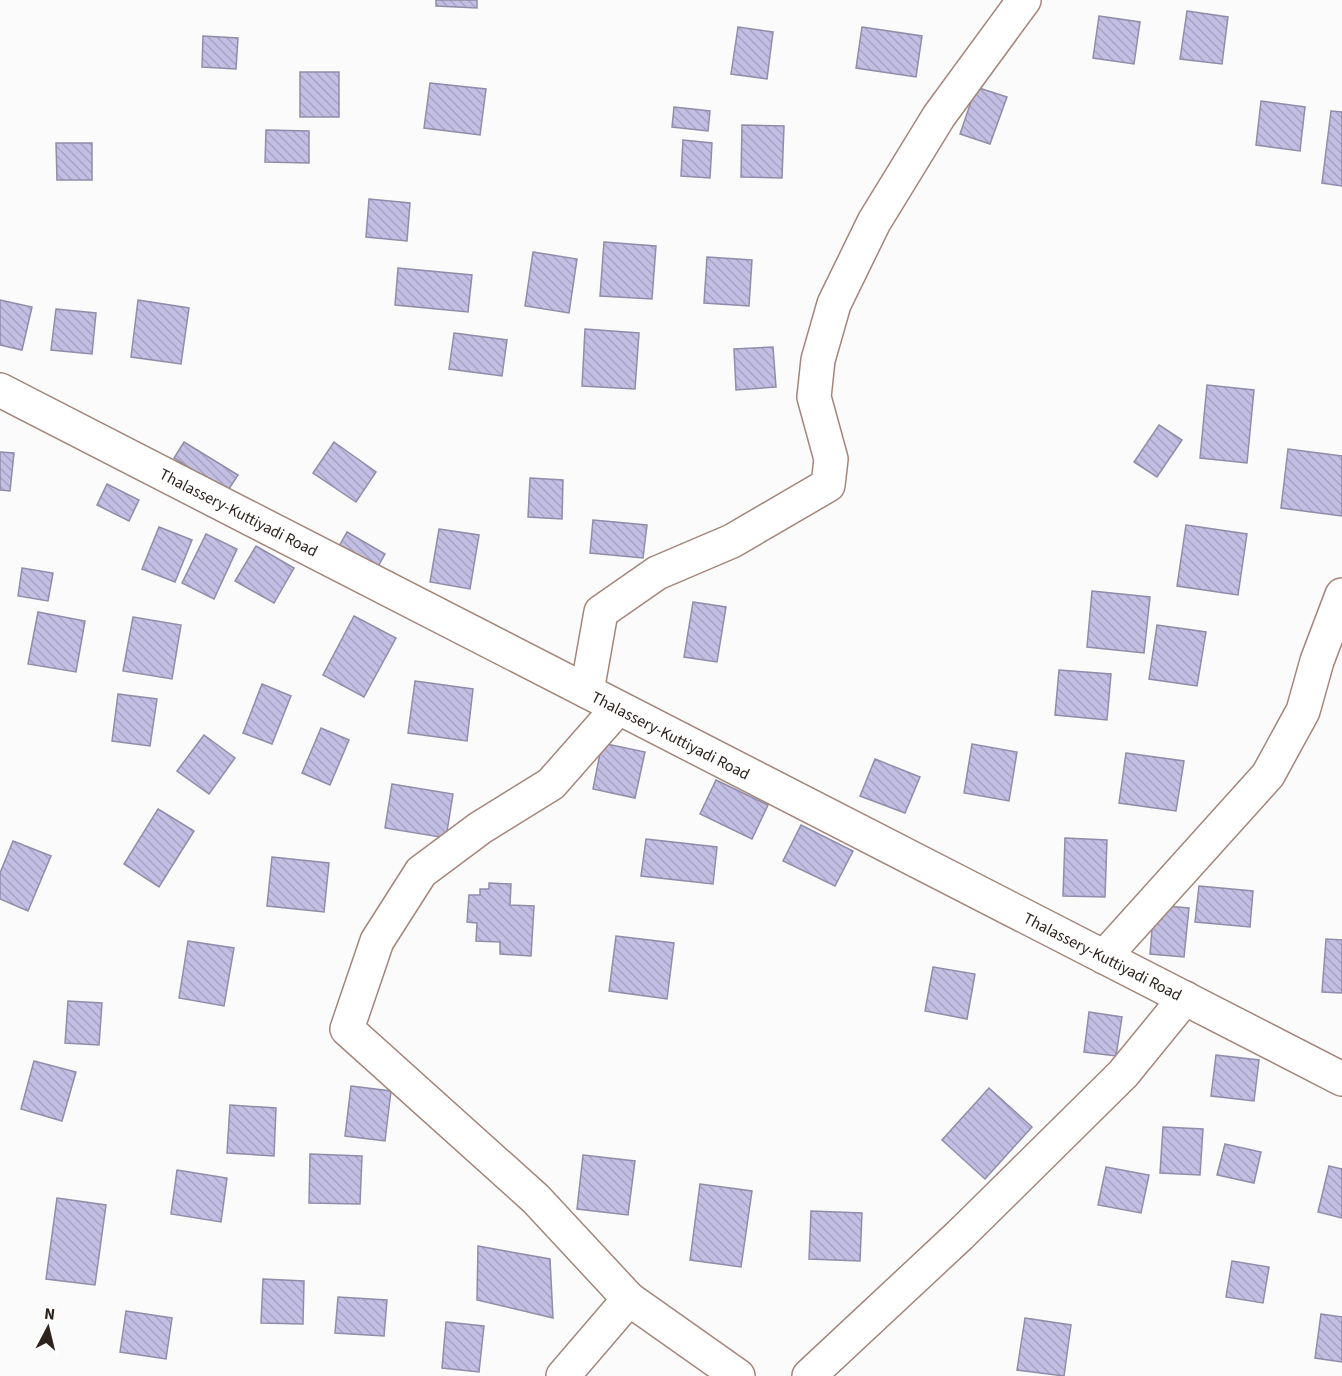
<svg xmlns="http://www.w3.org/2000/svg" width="1342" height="1376" viewBox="0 0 1342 1376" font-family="'Source Sans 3',sans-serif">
  <defs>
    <pattern id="building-back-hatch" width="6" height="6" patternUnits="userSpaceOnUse" patternTransform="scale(1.5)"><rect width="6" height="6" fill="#c2bee4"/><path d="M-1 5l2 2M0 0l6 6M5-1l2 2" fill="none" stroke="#a7a3c3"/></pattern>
  </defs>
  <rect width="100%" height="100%" fill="#fbfbfb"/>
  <g fill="url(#building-back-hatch)" stroke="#908da9" stroke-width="1.5">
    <path d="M436,0h41v8l-41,-2z"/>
    <path d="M1187,11l41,6 -6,47 -42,-5z"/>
    <path d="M1099,16l41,6 -6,42 -41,-6z"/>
    <path d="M738,27l35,5 -6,47 -36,-5z"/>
    <path d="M862,27l60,9 -6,41 -60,-9z"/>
    <path d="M203,36l35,2 -2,31 -34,-2z"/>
    <rect x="300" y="72" width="39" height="45"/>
    <path d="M430,83l56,6 -6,46 -56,-7z"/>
    <path d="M976,87l31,10 -17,47 -30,-10z"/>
    <path d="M1261,101l44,6 -5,44 -44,-6z"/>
    <path d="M674,107l36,4 -2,20 -36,-4z"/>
    <path d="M1331,111l11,1v74l-20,-3z"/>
    <path d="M742,125l42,1 -2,52 -41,-1z"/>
    <path d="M266,130l43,1v32l-44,-1z"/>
    <path d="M683,140l29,3 -2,35 -29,-2z"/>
    <path d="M56,143h36v37h-35z"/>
    <path d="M369,199l41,4 -3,38 -41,-4z"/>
    <path d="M604,242l52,4 -4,53 -52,-3z"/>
    <path d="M533,252l44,7 -8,54 -44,-7z"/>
    <path d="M707,257l45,3 -3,46 -45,-3z"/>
    <path d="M398,268l74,7 -4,37 -73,-7z"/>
    <path d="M0,300l32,7 -10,43 -22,-5z"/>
    <path d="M138,300l51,8 -8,56 -50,-7z"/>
    <path d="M56,309l40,4 -4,41 -41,-4z"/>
    <path d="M585,329l54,4 -4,56 -53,-3z"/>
    <path d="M454,333l53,7 -5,36 -53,-7z"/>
    <path d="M773,347l3,40 -40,3 -2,-41z"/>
    <path d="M1207,385l47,5 -7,73 -47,-5z"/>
    <path d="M1159,425l23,15 -25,37 -23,-15z"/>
    <path d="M184,442l54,33 -11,17 -53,-34z"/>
    <path d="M334,442l42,30 -20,30 -43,-29z"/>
    <path d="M1288,449l54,7v60l-61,-8z"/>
    <path d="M0,452l14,1 -4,38 -10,-1z"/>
    <path d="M530,478l33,2 -1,39 -34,-2z"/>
    <path d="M107,484l32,16 -10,21 -32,-16z"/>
    <path d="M593,520l54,5 -4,33 -53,-5z"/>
    <path d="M1186,525l61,9 -9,61 -61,-9z"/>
    <path d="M159,527l33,13 -17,42 -33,-13z"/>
    <path d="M439,529l40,6 -9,54 -40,-7z"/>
    <path d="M347,532l38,22 -9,16 -38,-22z"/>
    <path d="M206,534l31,15 -23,50 -32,-16z"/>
    <path d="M256,546l38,22 -20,35 -39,-22z"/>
    <path d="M22,568l31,5 -5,28 -30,-5z"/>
    <path d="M1092,591l58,6 -6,56 -57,-6z"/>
    <path d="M693,602l33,5 -9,55 -33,-5z"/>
    <path d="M38,612l47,9 -9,51 -48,-8z"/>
    <path d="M354,616l42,22 -32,59 -41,-22z"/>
    <path d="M133,617l48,8 -9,54 -49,-8z"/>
    <path d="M1157,625l49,7 -9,54 -48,-7z"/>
    <path d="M1059,670l52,4 -4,46 -52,-5z"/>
    <path d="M415,681l58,8 -6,52 -59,-8z"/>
    <path d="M262,684l29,12 -19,48 -29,-11z"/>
    <path d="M118,694l39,5 -7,47 -38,-5z"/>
    <path d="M321,728l28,12 -19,45 -28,-12z"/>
    <path d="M204,735l31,23 -26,36 -32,-23z"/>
    <path d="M602,743l43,9 -10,46 -42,-9z"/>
    <path d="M972,744l45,8 -8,49 -45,-8z"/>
    <path d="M1126,753l58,8 -8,50 -57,-8z"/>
    <path d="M875,759l45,18 -15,36 -45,-17z"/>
    <path d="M716,780l52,25 -16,34 -52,-25z"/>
    <path d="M392,784l61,10 -7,44 -61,-10z"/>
    <path d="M158,809l36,22 -35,56 -35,-23z"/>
    <path d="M801,825l52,26 -18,35 -52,-25z"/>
    <path d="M1065,838l42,2 -2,57 -42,-1z"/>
    <path d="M646,839l71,8 -4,37 -72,-8z"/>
    <path d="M13,841l38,15 -23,55 -28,-12v-26z"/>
    <path d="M272,857l57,6 -5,49 -57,-6z"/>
    <path d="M489,883l22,1 -1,21 24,1 -3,50 -31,-2v-12l-24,-1 1,-18 -10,-1 2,-27h11v-6h9z"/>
    <path d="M1199,886l54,5 -3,36 -55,-5z"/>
    <path d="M1154,905l35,3 -5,49 -34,-3z"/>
    <path d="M616,936l58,7 -7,56 -58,-8z"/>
    <path d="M1326,939l16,1v53l-20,-1z"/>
    <path d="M188,941l46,7 -10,58 -45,-8z"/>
    <path d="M933,967l42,7 -8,45 -42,-8z"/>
    <path d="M68,1001l34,2 -3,42 -34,-2z"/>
    <path d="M1089,1012l33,5 -6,39 -32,-4z"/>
    <path d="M1216,1055l43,5 -5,41 -43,-5z"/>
    <path d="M34,1061l42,11 -14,49 -41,-12z"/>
    <path d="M351,1086l40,5 -6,50 -40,-5z"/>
    <path d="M989,1088l43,39 -47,52 -43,-39z"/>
    <path d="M230,1105l46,3 -2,48 -47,-3z"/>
    <path d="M1163,1127l40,2 -3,46 -40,-2z"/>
    <path d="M1225,1144l36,8 -7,31 -37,-8z"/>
    <path d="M310,1154l52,2 -2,48 -51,-1z"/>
    <path d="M583,1155l52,6 -7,54 -51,-6z"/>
    <path d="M1329,1166l13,3v49l-24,-6z"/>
    <path d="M1106,1167l43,8 -8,38 -43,-8z"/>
    <path d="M177,1170l50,8 -6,44 -50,-8z"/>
    <path d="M700,1184l52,7 -11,76 -51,-7z"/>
    <path d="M57,1198l49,7 -11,80 -49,-6z"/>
    <path d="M811,1211l51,2 -2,48 -51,-2z"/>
    <path d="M478,1246l72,13 3,59 -76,-18z"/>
    <path d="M1232,1261l37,6 -6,36 -37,-6z"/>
    <path d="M263,1279l41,2 -1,43 -42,-1z"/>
    <path d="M338,1297l49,3 -3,36 -49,-3z"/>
    <path d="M126,1311l46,7 -6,41 -46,-7z"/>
    <path d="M1321,1314l21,3v45l-27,-4z"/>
    <path d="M1025,1318l46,7 -7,51 -47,-6z"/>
    <path d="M446,1322l38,4 -5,46 -37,-4z"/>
  </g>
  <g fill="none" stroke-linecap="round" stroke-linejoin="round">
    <g stroke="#a48679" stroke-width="36">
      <g id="minor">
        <path d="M587,691l14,-79 56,-39 75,-32 96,-56 3,-26 -17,-62 4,-37 16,-56 40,-82 65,-106 85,-116"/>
        <path d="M618,708l-67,76 -71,44 -59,44 -44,69 -30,88 189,170 93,100"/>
        <path d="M1104,957l164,-182 35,-64 14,-50 25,-66"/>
        <path d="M563,1376l66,-77 109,77"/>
        <path d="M809,1376l151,-141 163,-161 62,-76"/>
      </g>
    </g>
    <g stroke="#a48679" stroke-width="36">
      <path id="major" d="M0,390l1342,689"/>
    </g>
    <use href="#minor" stroke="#fff" stroke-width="33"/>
    <use href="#major" stroke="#fff" stroke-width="33"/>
  </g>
  <g text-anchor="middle" stroke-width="4.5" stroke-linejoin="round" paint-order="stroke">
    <g font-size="16" fill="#2e221d" stroke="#fff">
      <text transform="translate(239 512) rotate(27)" y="6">Thalassery-Kuttiyadi Road</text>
      <text transform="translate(671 735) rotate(27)" y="6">Thalassery-Kuttiyadi Road</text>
      <text transform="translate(1103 956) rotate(27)" y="6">Thalassery-Kuttiyadi Road</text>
    </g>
  </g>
  <g transform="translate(48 1328) rotate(7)" stroke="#ffffff" stroke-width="4.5" paint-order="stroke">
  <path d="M0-4.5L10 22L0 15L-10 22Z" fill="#2e221d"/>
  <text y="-9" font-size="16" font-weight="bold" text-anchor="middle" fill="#2e221d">N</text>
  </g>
</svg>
